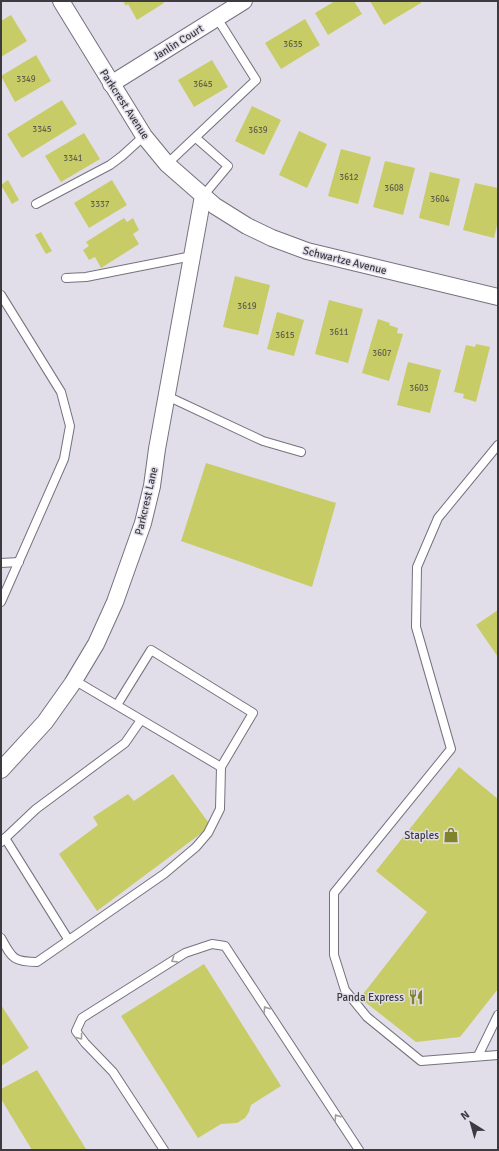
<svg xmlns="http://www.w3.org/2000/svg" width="499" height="1151" viewBox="0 0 499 1151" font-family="Signika,sans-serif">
  <rect width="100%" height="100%" fill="#e1deea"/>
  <g fill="#c8cc66">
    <path d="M123,1h40l1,2 -27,17 -9,-16 -2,2z"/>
    <path d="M335,1h19l8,13 -34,21 -13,-22z"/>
    <path d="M370,1h51v2l-37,22z"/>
    <path d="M11,15l16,26 -26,16v-36z"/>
    <path d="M305,19l15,26 -39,24 -16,-26z"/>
    <path d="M36,55l15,26 -36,21 -14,-26z"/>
    <path d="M212,60l16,27 -34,20 -16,-27z"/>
    <path d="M62,100l15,24 -55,34 -15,-24z"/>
    <path d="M252,106l29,14 -17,35 -29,-14z"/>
    <path d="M299,131l28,13 -20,44 -28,-13z"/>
    <path d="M84,133l16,26 -39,23 -16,-26z"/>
    <path d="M341,149l30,8 -13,47 -30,-8z"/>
    <path d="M385,161l30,7 -12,47 -30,-8z"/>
    <path d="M430,172l30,7 -11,47 -30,-8z"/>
    <path d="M8,180l11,20 -7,4 -11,-19z"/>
    <path d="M112,180l15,25 -38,23 -15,-25z"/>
    <path d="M475,183l23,5v33l-4,17 -31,-8z"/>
    <path d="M124,218l3,4 6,-4 6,12 -6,4 6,10 -38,24 -6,-11 -6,3 -6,-10 6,-4 -3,-4z"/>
    <path d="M41,232l11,19 -6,3 -11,-19z"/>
    <path d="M235,276l35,9 -12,50 -35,-8z"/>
    <path d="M329,300l34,9 -15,54 -33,-9z"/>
    <path d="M277,312l27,8 -10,36 -27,-7z"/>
    <path d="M378,319l12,4 -1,2 9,3 -1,5 6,1 -14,47 -27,-8z"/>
    <path d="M476,344l14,3 -14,55 -13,-4 1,-4 -10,-2 12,-47 9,2z"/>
    <path d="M408,362l33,8 -11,43 -33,-8z"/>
    <path d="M206,463l130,40 -24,84 -131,-46z"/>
    <path d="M498,610v47l-22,-32z"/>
    <path d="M459,767l39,32v190l-38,48 -44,5 -56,-44 67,-86 -51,-41z"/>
    <path d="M173,774l38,52 -114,85 -38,-57 39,-29 -5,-8 35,-23 6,7z"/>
    <path d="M204,964l77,122 -30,19 -2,7 -4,6 -8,5 -16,1 -23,14 -77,-122z"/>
    <path d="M1,1005l28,43 -28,18z"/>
    <path d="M37,1070l49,79 -2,1h-52l-31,-51v-10z"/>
  </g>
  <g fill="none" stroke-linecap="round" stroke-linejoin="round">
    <g stroke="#75727e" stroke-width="10">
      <g id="lane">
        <path d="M196,138l32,28 -25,30"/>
        <path d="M167,164l89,-84 -39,-62"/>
        <path d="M36,204l74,-39 12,-9 22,-20"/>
        <path d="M66,278l20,-1 106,-21"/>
        <path d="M1,295l60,97 9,34 -6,33 -63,143"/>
        <path d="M167,396l96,45 38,11"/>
        <path d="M498,445l-60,73 -21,49 -1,60 35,122 -117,144v62l11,35 22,27 54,44 77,-6"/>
        <path d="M1,563l18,-1"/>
        <path d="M74,680l147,87 32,-54 -102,-63 -34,55"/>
        <path d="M5,838l63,101"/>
        <path d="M1,842l35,-33 89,-66 16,-23"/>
        <path d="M1,938c11,20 12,24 36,24l127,-88 32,-27 12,-14 12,-24 1,-42"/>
        <path d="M478,1056l20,-41"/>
        <path d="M164,1150l-51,-78 -28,-29 -9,-12 6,-13 103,-65 27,-9 13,2 134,204"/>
      </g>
    </g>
    <g stroke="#75727e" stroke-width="18">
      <g id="street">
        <path d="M61,1l83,135 23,28 48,42 32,20 25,12 35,13 191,46"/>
        <path d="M111,84l133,-83"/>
        <path d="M1,770l44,-48 27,-38 24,-40 19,-42 28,-79 9,-37 5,-37 46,-253"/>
      </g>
    </g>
    <use href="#lane" stroke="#fff" stroke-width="8"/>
    <use href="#street" stroke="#fff" stroke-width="16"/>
  </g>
  <defs><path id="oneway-chevron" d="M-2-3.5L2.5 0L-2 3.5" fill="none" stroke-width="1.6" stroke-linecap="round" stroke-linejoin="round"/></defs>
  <g stroke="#9e9da0">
    <use href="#oneway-chevron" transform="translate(174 960) rotate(148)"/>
    <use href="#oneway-chevron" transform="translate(266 1009) rotate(-123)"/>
    <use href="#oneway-chevron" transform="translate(80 1037) rotate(54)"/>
    <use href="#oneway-chevron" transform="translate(337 1117) rotate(-123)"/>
  </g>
  <defs>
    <g id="shop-bare" transform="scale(1.2)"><path d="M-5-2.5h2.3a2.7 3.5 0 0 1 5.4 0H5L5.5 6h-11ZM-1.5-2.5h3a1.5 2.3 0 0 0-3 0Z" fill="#80822c" stroke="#e1deea" stroke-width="2.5" paint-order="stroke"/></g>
    <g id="restaurant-bare" transform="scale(1.2)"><path d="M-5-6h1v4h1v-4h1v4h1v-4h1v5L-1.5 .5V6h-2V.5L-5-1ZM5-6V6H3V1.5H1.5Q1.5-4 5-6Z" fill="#80822c" stroke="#e1deea" stroke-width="2.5" paint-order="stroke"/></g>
  </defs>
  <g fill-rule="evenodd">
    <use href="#shop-bare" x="451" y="835"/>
    <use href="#restaurant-bare" x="416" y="997"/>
  </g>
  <g text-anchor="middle" stroke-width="3" stroke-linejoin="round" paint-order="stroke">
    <g font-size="9" fill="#605f4a">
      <text x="293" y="47">3635</text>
      <text x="26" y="82">3349</text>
      <text x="203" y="87">3645</text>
      <text x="42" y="132">3345</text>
      <text x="258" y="133">3639</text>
      <text x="73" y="161">3341</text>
      <text x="349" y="180">3612</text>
      <text x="394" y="191">3608</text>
      <text x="440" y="202">3604</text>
      <text x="100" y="207">3337</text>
      <text x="247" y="309">3619</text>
      <text x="339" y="335">3611</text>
      <text x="285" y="338">3615</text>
      <text x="382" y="356">3607</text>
      <text x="419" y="391">3603</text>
    </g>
    <g font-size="11" fill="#3d3b40" stroke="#e1deea">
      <text transform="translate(178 42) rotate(-32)" y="4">Janlin Court</text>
      <text transform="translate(125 104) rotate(57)" y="4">Parkcrest Avenue</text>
      <text transform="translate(345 260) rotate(14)" y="4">Schwartze Avenue</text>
      <text transform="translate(146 501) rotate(-77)" y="4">Parkcrest Lane</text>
    </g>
    <g font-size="11" fill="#3d3b40" stroke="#e1deea" text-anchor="end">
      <text x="439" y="839">Staples</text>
      <text x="404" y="1001">Panda Express</text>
    </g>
  </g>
  <rect width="499" height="1151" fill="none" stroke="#3d3b40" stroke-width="4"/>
  <g transform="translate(471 1123) rotate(323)" stroke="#e1deea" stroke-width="3" paint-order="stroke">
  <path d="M0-3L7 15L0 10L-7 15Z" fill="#3d3b40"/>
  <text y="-6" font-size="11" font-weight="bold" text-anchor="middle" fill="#3d3b40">N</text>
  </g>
</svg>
